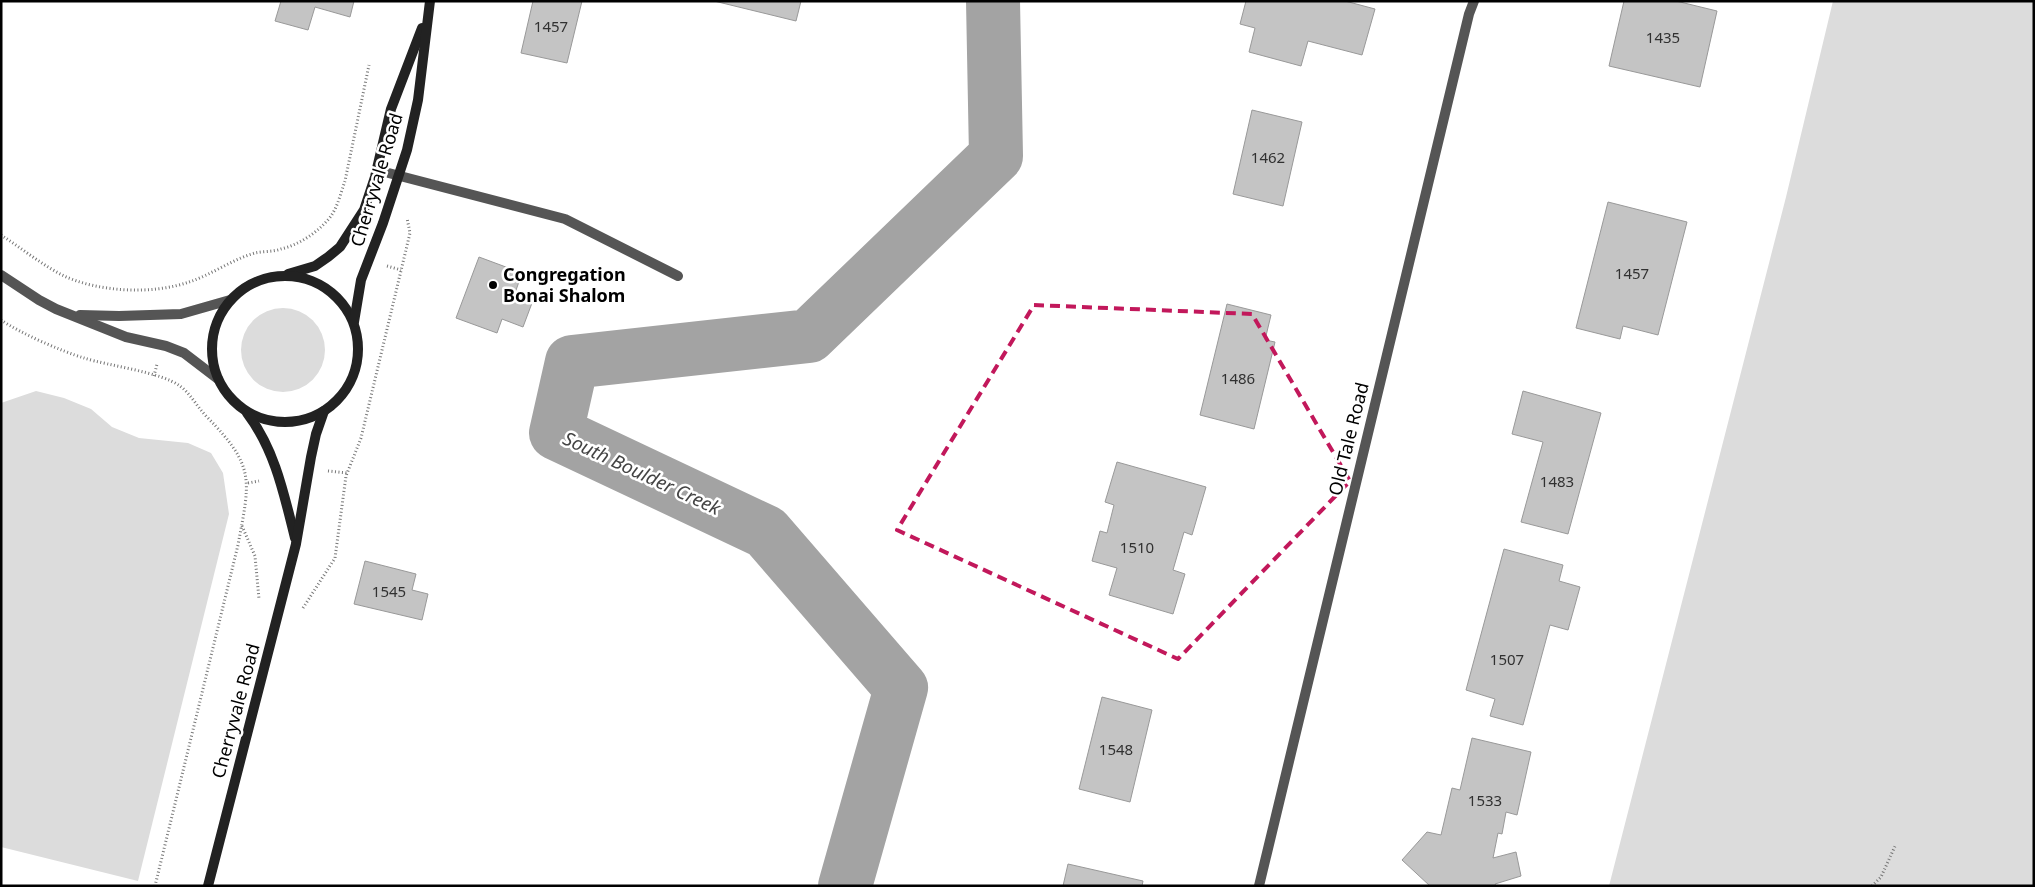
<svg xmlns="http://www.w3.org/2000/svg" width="2035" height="887" viewBox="0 0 2035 887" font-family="'Noto Sans',sans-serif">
  <rect width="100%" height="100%" fill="#fff"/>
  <g fill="#dcdcdc">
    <path d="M1833,1h201v885h-425l177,-689z"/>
    <circle cx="283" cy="350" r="42"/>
    <path d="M36,391l28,7 27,11 21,18 27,11 49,5 23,10 12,20 6,41 -91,367 -137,-34v-444z"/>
  </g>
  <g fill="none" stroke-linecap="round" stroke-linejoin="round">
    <path stroke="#a3a3a3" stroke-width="54" d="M845,886l56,-198 -135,-156 -210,-99 16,-71 237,-26 187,-180 -3,-155"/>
  </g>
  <g fill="#c4c4c4" stroke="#999">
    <path d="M281,1h73l-4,16 -35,-10 -7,23 -33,-9z"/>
    <path d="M533,1h49l-15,62 -46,-10z"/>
    <path d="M714,1h87l-5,20z"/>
    <path d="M1246,1h99l30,8 -13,46 -54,-14 -7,25 -52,-14 6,-24 -15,-4z"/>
    <path d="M1624,1h52l41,10 -17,76 -91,-21z"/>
    <path d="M1252,110l50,12 -19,84 -50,-12z"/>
    <path d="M1608,202l79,20 -29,113 -35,-9 -3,13 -44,-11z"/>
    <path d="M479,257l43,16 -8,23 18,7 -9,24 -21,-8 -5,14 -41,-15z"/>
    <path d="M1227,304l44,11 -6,25 10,2 -21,87 -54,-14z"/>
    <path d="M1523,391l78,22 -33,121 -47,-12 22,-80 -31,-8z"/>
    <path d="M1117,462l89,25 -14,48 -8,-3 -11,38 12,4 -12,40 -64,-19 8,-27 -25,-7 8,-30 7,2 7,-28 -9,-3z"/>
    <path d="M1504,549l59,16 -4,16 21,6 -12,43 -18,-5 -27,100 -33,-9 5,-17 -29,-9z"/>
    <path d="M365,561l51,13 -4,16 16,4 -6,26 -68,-16z"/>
    <path d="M1102,697l50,13 -22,92 -51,-13z"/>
    <path d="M1472,738l59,14 -14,63 -11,-3 -4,22 -4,-1 -5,25 23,-6 5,24 -26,8 1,2h-66l-28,-26 25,-28 14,3 11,-47 8,2z"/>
    <path d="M1068,864l75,17 -1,5h-79z"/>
  </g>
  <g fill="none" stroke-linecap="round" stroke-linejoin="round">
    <g stroke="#777" stroke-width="3" stroke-dasharray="1 2.5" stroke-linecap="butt">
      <path d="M1,235c20,13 40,29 61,40 35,17 90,20 127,7 22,-7 44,-23 66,-29 8,-2 18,-1 26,-4 18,-4 39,-18 50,-33 7,-10 10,-24 14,-35l24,-116"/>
      <path d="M387,266l14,4"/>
      <path d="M1,320c21,14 60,31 83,38 25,8 77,14 96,28 11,8 17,21 27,31 49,50 43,63 31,128l-83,341"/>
      <path d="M154,376l3,-12"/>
      <path d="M328,471l19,2"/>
      <path d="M248,483l11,-2"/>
      <path d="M242,526l13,30 4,43"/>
      <path d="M303,608l32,-50 11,-82 15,-38 49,-205 -3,-15"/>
      <path d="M1872,886l9,-9 15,-33"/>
    </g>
    <path stroke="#555" stroke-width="10" d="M377,170l188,49 113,57"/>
    <g stroke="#555" stroke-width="10">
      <path d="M1,275l38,25 17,9 70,28 40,9 18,7 34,26"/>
      <path d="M80,315l39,1 62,-2 49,-14"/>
      <path d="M1259,886l210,-872 5,-13"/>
    </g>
    <g stroke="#222" stroke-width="10">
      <path d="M288,274l27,-8 13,-9 12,-10 24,-37 11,-33 16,-68 31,-81"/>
      <circle cx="285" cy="349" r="73"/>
      <path d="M354,322l7,-42 22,-57 24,-73 11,-50 12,-99"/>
      <path d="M247,413c28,37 37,81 48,125"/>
      <path d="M208,886l88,-342 15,-87 5,-23 8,-23"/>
    </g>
  </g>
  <path fill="none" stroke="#c2185b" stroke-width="4" stroke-dasharray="10 6" stroke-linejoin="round" d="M1034,305l218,9 98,167 -172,178 -281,-129z"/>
  <circle fill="#000" stroke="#fff" stroke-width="2" cx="493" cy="285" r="5"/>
  <g text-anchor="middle" stroke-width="5" stroke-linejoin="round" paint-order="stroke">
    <g font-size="15" fill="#313131">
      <text x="551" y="32">1457</text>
      <text x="1663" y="43">1435</text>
      <text x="1268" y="163">1462</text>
      <text x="1632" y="279">1457</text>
      <text x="1238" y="384">1486</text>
      <text x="1557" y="487">1483</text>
      <text x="1137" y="553">1510</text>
      <text x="389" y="597">1545</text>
      <text x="1507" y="665">1507</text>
      <text x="1116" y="755">1548</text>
      <text x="1485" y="806">1533</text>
    </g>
    <g font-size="18" fill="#000" stroke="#fff">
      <text transform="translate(377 180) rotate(-73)" y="6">Cherryvale Road</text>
      <text transform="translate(1349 439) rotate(-76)" y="6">Old Tale Road</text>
      <text transform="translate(236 711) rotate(-75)" y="6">Cherryvale Road</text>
    </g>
    <g font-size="18" font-weight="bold" fill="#000" stroke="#fff" text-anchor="start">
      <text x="503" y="281">Congregation<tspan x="503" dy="21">Bonai Shalom</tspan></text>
    </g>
    <g font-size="19" font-style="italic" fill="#444" stroke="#fff">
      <text transform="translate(642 473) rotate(25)" y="7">South Boulder Creek</text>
    </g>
  </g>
  <rect width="2035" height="887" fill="none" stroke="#000000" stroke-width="5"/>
</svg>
